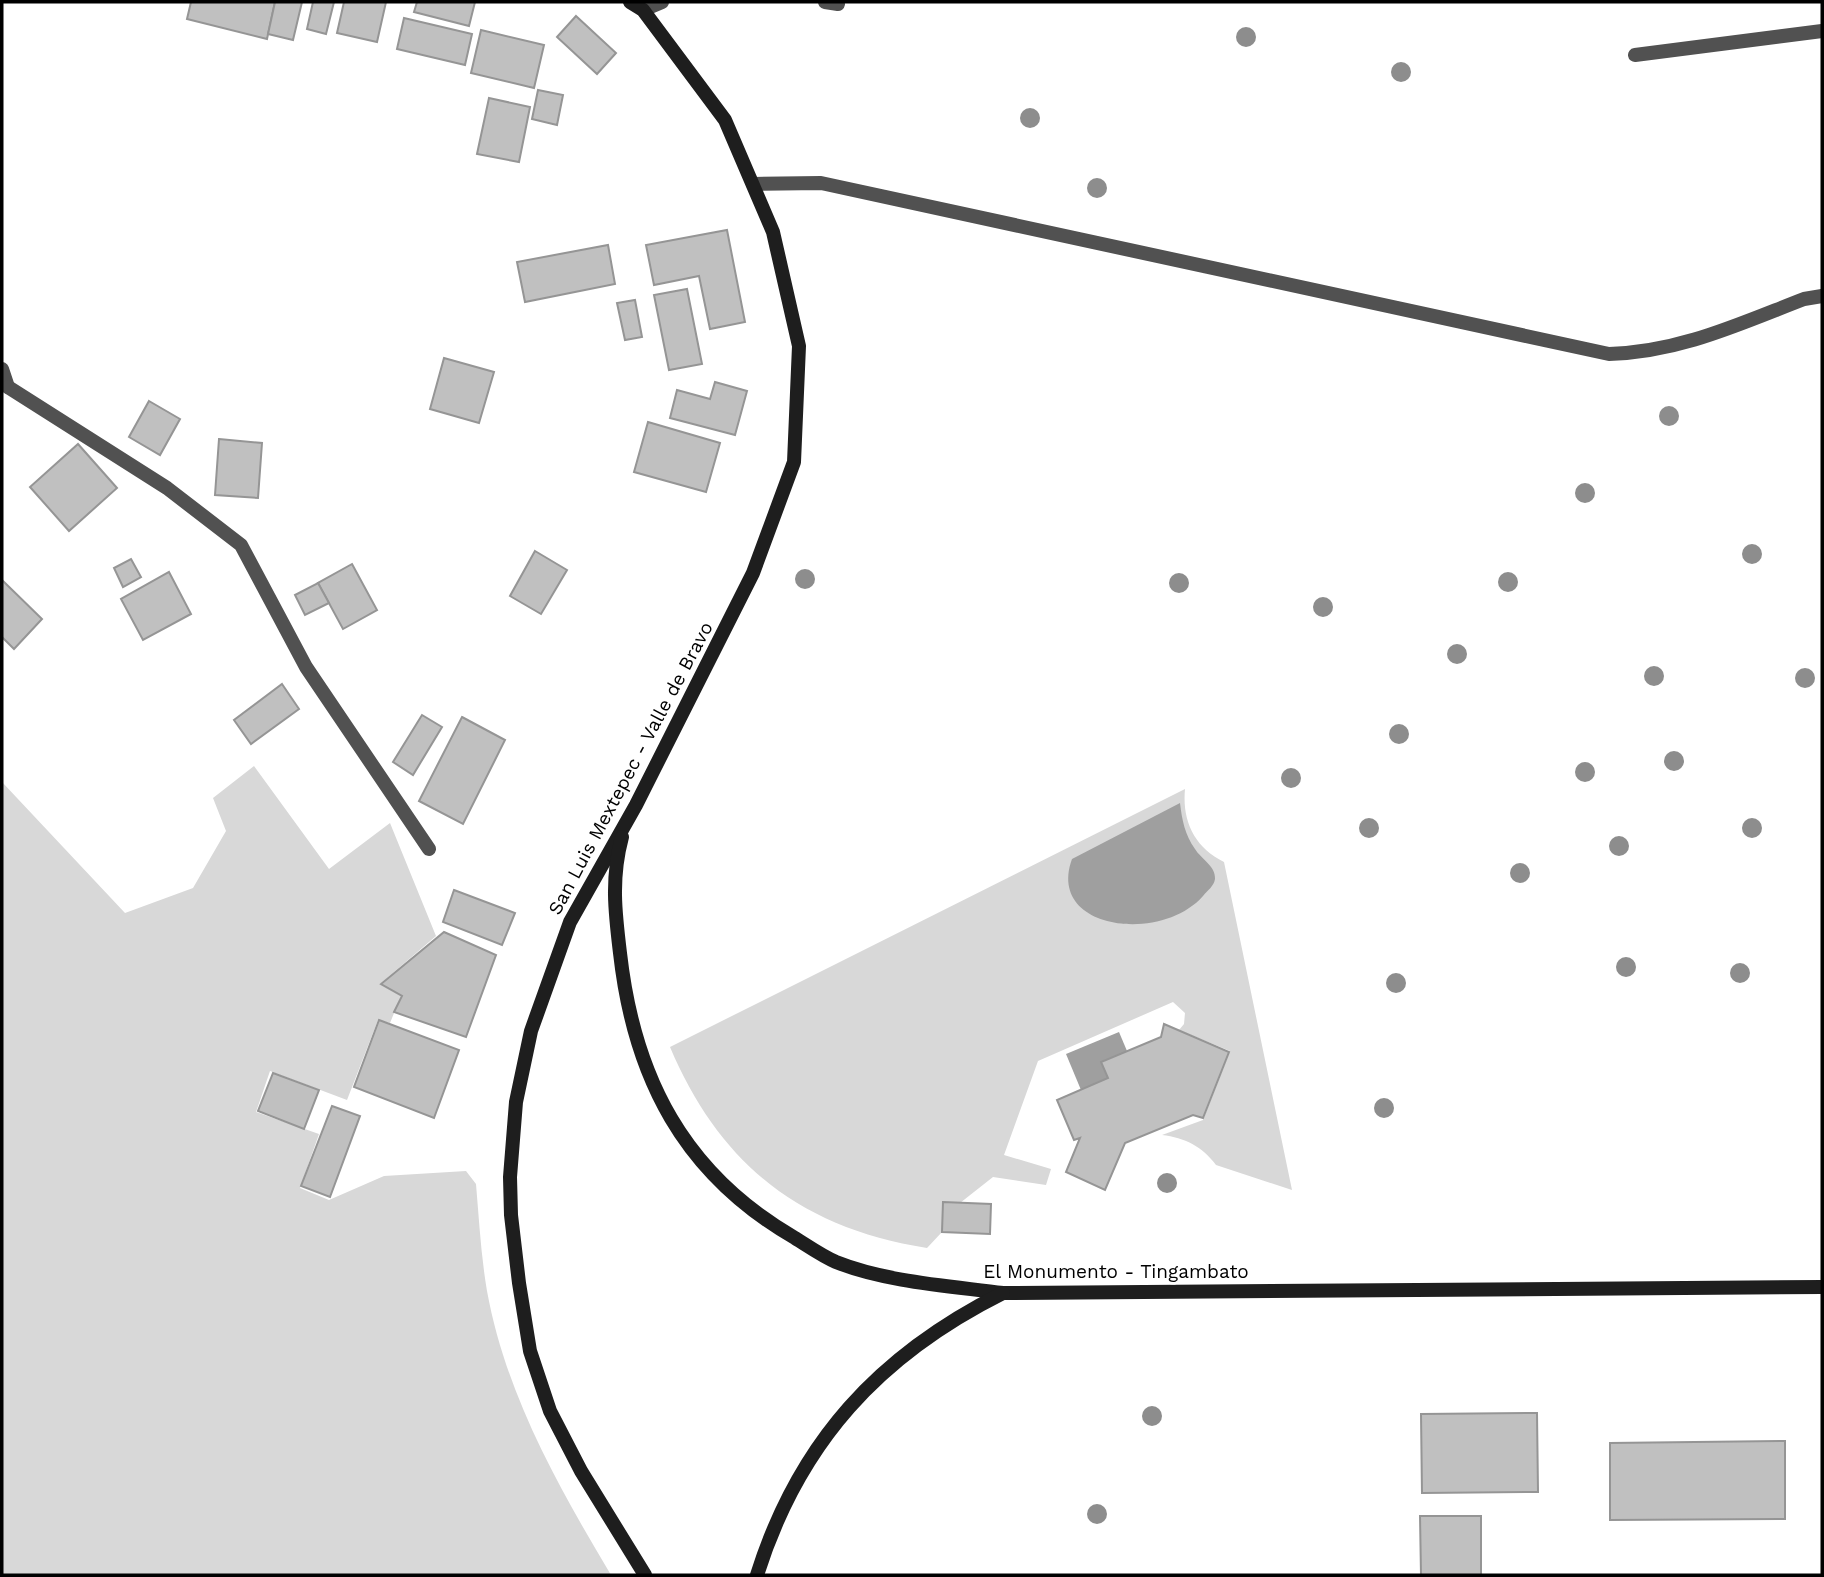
<svg xmlns="http://www.w3.org/2000/svg" width="1824" height="1577" viewBox="0 0 1824 1577" font-family="'Work Sans',sans-serif">
  <rect width="100%" height="100%" fill="#fff"/>
  <g fill="#d8d8d8">
    <path d="M254,766l75,103 61,-46 46,113 -56,48 21,12 -11,27 -12,-3 -31,80 -77,-29 -14,41 63,22 -19,54 29,12 55,-24 82,-5 10,13c3,35 5,72 11,107 19,104 71,195 124,284h-609v-793l123,131 68,-25 33,-57 -13,-33z"/>
    <path d="M1185,789c-3,32 9,58 39,73l68,328 -76,-25c-14,-19 -31,-27 -54,-30l41,-15 27,-69 -51,-21 5,-6 1,-11 -12,-11 -135,59 -34,94 47,14 -5,16 -53,-8 -33,26 -18,29 -15,16c-126,-20 -207,-83 -257,-201z"/>
  </g>
  <g fill="#9f9f9f">
    <path d="M1180,803c2,17 5,32 15,46 6,10 21,17 20,30 -1,7 -7,11 -12,17 -42,48 -157,34 -131,-37z"/>
    <path d="M1119,1032l8,19 -19,27 -27,12 -15,-36z"/>
  </g>
  <g fill="#c0c0c0" stroke="#959595" stroke-width="2">
    <path d="M191,2h84l-8,37 -80,-20z"/>
    <path d="M275,2h27l-9,38 -25,-6z"/>
    <path d="M313,2h21l-8,32 -19,-5z"/>
    <path d="M344,2h42l-9,40 -40,-9z"/>
    <path d="M417,2h58l-6,24 -55,-14z"/>
    <path d="M576,16l40,37 -19,21 -40,-37z"/>
    <path d="M404,18l68,16 -7,31 -68,-16z"/>
    <path d="M481,30l63,15 -10,43 -63,-15z"/>
    <path d="M538,90l25,5 -6,30 -25,-6z"/>
    <path d="M489,98l41,9 -11,55 -42,-8z"/>
    <path d="M727,230l18,92 -35,7 -11,-53 -45,9 -8,-40z"/>
    <path d="M608,245l7,39 -90,18 -8,-40z"/>
    <path d="M687,289l15,75 -33,6 -15,-75z"/>
    <path d="M635,300l7,37 -17,3 -8,-37z"/>
    <path d="M444,358l50,14 -15,51 -49,-14z"/>
    <path d="M715,382l32,9 -12,44 -65,-17 7,-28 33,9z"/>
    <path d="M149,401l31,18 -20,36 -31,-18z"/>
    <path d="M648,422l72,21 -14,49 -72,-20z"/>
    <path d="M219,439l43,4 -4,55 -43,-3z"/>
    <path d="M78,444l39,44 -48,43 -39,-44z"/>
    <path d="M535,551l32,19 -26,44 -31,-18z"/>
    <path d="M131,559l10,18 -18,10 -9,-19z"/>
    <path d="M352,564l25,46 -34,19 -25,-46z"/>
    <path d="M169,572l22,42 -48,26 -22,-41z"/>
    <path d="M2,580l40,39 -28,30 -12,-12z"/>
    <path d="M318,583l11,20 -24,12 -10,-20z"/>
    <path d="M282,684l17,25 -48,35 -17,-24z"/>
    <path d="M422,715l20,12 -29,48 -20,-13z"/>
    <path d="M462,717l43,23 -42,84 -44,-23z"/>
    <path d="M454,890l61,23 -13,32 -59,-23z"/>
    <path d="M444,932l52,23 -30,82 -72,-25 8,-16 -21,-12z"/>
    <path d="M379,1020l80,30 -25,68 -80,-31z"/>
    <path d="M1164,1024l65,28 -26,66 -10,-3 -68,28 -20,47 -39,-18 14,-34 -6,2 -17,-40 51,-22 -7,-16 60,-25z"/>
    <path d="M273,1073l46,17 -15,39 -46,-18z"/>
    <path d="M332,1106l28,10 -30,81 -29,-11z"/>
    <path d="M943,1202l48,2 -1,30 -48,-2z"/>
    <path d="M1537,1413l1,79 -116,1 -1,-79z"/>
    <path d="M1785,1441v78l-175,1v-77z"/>
    <path d="M1420,1516h61v59h-60z"/>
  </g>
  <g fill="none" stroke-linecap="round" stroke-linejoin="round">
    <g stroke="#515151" stroke-width="14">
      <path d="M825,2l13,2"/>
      <path d="M643,10l19,-8"/>
      <path d="M1635,55l187,-24"/>
      <path d="M753,184l68,-1 788,171c71,-2 130,-30 195,-55l18,-3"/>
      <path d="M2,369l6,18"/>
      <path d="M8,387l159,101 74,57 65,122 123,182"/>
    </g>
    <g stroke="#1e1e1e" stroke-width="14">
      <path d="M630,2l13,8 82,110 48,112 26,114 -5,116 -41,111 -117,232 -66,117 -39,109 -15,71 -6,75 1,38 8,68 11,68 20,60 31,60 64,104"/>
      <path d="M622,837c-11,41 -7,75 -2,116 14,125 64,221 175,285 13,8 27,18 41,24 50,20 114,24 167,31l819,-6"/>
      <path d="M757,1575c42,-133 122,-220 246,-282"/>
    </g>
  </g>
  <g fill="#8d8d8d">
    <circle cx="1246" cy="37" r="10"/>
    <circle cx="1401" cy="72" r="10"/>
    <circle cx="1030" cy="118" r="10"/>
    <circle cx="1097" cy="188" r="10"/>
    <circle cx="1669" cy="416" r="10"/>
    <circle cx="1585" cy="493" r="10"/>
    <circle cx="1752" cy="554" r="10"/>
    <circle cx="805" cy="579" r="10"/>
    <circle cx="1508" cy="582" r="10"/>
    <circle cx="1179" cy="583" r="10"/>
    <circle cx="1323" cy="607" r="10"/>
    <circle cx="1457" cy="654" r="10"/>
    <circle cx="1654" cy="676" r="10"/>
    <circle cx="1805" cy="678" r="10"/>
    <circle cx="1399" cy="734" r="10"/>
    <circle cx="1674" cy="761" r="10"/>
    <circle cx="1585" cy="772" r="10"/>
    <circle cx="1291" cy="778" r="10"/>
    <circle cx="1369" cy="828" r="10"/>
    <circle cx="1752" cy="828" r="10"/>
    <circle cx="1619" cy="846" r="10"/>
    <circle cx="1520" cy="873" r="10"/>
    <circle cx="1626" cy="967" r="10"/>
    <circle cx="1740" cy="973" r="10"/>
    <circle cx="1396" cy="983" r="10"/>
    <circle cx="1384" cy="1108" r="10"/>
    <circle cx="1167" cy="1183" r="10"/>
    <circle cx="1152" cy="1416" r="10"/>
    <circle cx="1097" cy="1514" r="10"/>
  </g>
  <g text-anchor="middle" stroke-width="5" stroke-linejoin="round" paint-order="stroke">
    <g font-size="19" fill="#000" stroke="#fff">
      <text transform="translate(630 768) rotate(-62)" y="7">San Luis Mextepec - Valle de Bravo</text>
      <text x="1116" y="1278">El Monumento - Tingambato</text>
    </g>
  </g>
  <rect width="1824" height="1577" fill="none" stroke="#000000" stroke-width="7"/>
</svg>
